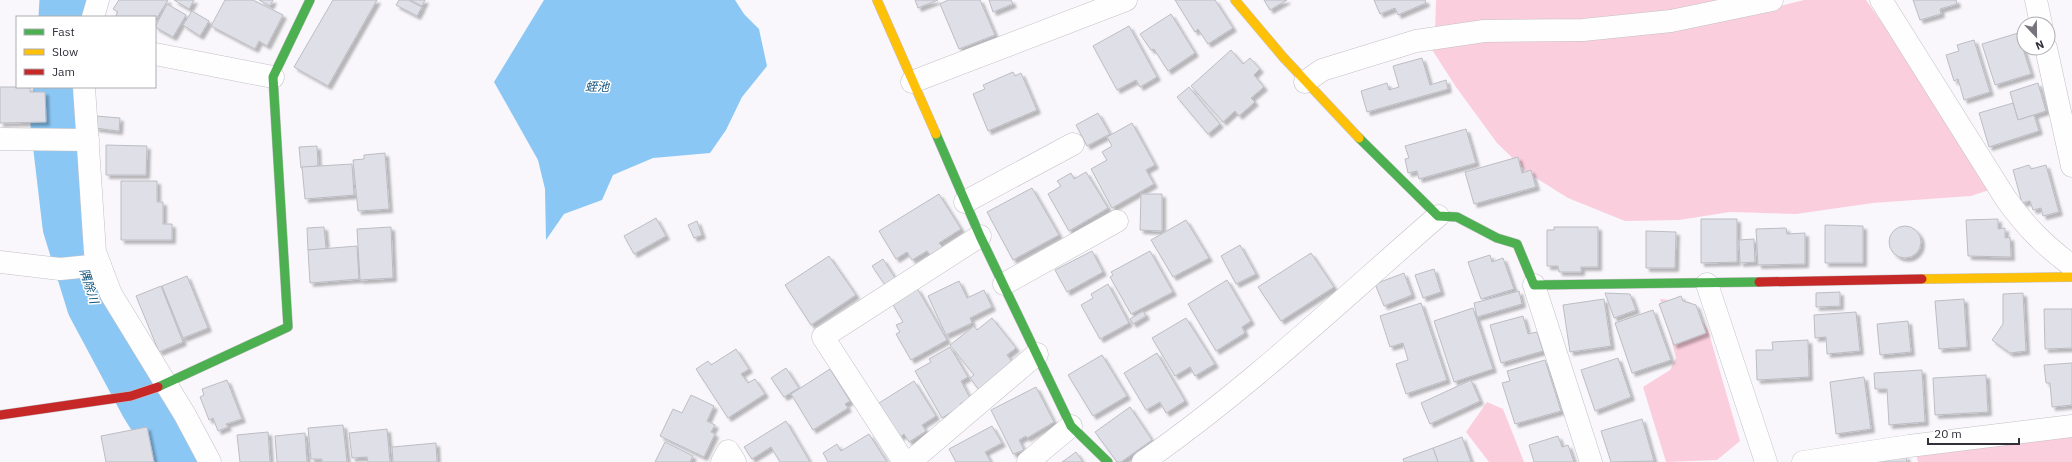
<svg xmlns="http://www.w3.org/2000/svg" width="2072" height="462" viewBox="0 0 2072 462" font-family="'IBM Plex Sans','Noto Sans JP',sans-serif">
  <defs>
    <filter id="shadow"><feDropShadow dx="3.5" dy="3.5" stdDeviation="1" flood-color="#0004"/></filter>
  </defs>
  <rect width="100%" height="100%" fill="#f9f7fb"/>
  <g fill="#fbcedd">
    <path d="M1436,0h318l-80,17 -239,15z"/>
    <path d="M1804,0h62l69,98 54,92 -18,6 -98,7 -77,11 -66,-2 -51,8 -54,1 -57,-23 -40,-25 -31,-30 -41,-56 -25,-39 316,-34z"/>
    <path d="M1660,299l30,3 18,28 32,111 -23,19 -51,2 -23,-75 27,-17 6,-12z"/>
    <path d="M1487,402l16,7 21,53h-35l-23,-30z"/>
    <path d="M2072,434v28h-154l-2,-10z"/>
  </g>
  <path fill="#8bc7f5" d="M544,0h191l9,14 15,15 8,37 -25,31 -16,33 -16,23 -57,5 -40,17 -11,25 -38,14 -18,26 -1,-51 -7,-29 -44,-78z"/>
  <g fill="none" stroke-linecap="round" stroke-linejoin="round">
    <g stroke="#8bc7f5" stroke-width="55">
      <path d="M66,17l1,-17"/>
      <path d="M61,87l-3,37 12,102 24,78 53,99 22,35 18,24"/>
    </g>
  </g>
  <g fill="#dfdfe7" stroke="#bcbdc4" filter="url(#shadow)">
    <path d="M119,0h49l-13,21v-4h-40l3,-5 -5,-3z"/>
    <path d="M174,0h20l-5,9z"/>
    <path d="M225,0h28l30,15 -16,31 -8,-5 -4,8 -44,-23z"/>
    <path d="M259,0h14l-3,6z"/>
    <path d="M333,0h44l-49,86 -34,-19z"/>
    <path d="M399,0h9l14,7 -5,9 -21,-11z"/>
    <path d="M410,0h15l-3,6z"/>
    <path d="M915,0h23l-20,8z"/>
    <path d="M948,0h32l15,35 -36,14 -19,-45z"/>
    <path d="M989,0h22l2,4 -20,8z"/>
    <path d="M1175,0h40l18,28 -25,16 -10,-15 -3,3z"/>
    <path d="M1264,0h23l-17,10z"/>
    <path d="M1374,0h51l1,3 -28,12 -3,-7 -15,6z"/>
    <path d="M1913,0h43l1,4 -17,5 1,5 -21,6z"/>
    <path d="M167,4l19,11 -13,22 -18,-10z"/>
    <path d="M192,11l17,10 -9,15 -17,-11z"/>
    <path d="M1171,14l24,39 -27,18 -14,-22 -3,1 -11,-16z"/>
    <path d="M1129,26l28,51 -17,10 -4,-7 -19,10 -24,-44z"/>
    <path d="M2018,33l13,41 -36,11 -13,-41z"/>
    <path d="M1974,40l16,52 -26,8 -6,-21 -4,2 -8,-26 13,-4 -2,-6z"/>
    <path d="M1231,50l12,14 7,-6 10,11 -6,6 10,12 -13,11 4,4 -16,14 -4,-5 -12,11 -32,-36z"/>
    <path d="M1422,58l8,27 16,-5 2,9 -81,23 -6,-21 26,-8 2,7 10,-3 -6,-21z"/>
    <path d="M1013,72l2,4 6,-3 16,37 -49,21 -15,-37 12,-5 -2,-4z"/>
    <path d="M2038,83l8,28 -28,9 -8,-28z"/>
    <path d="M0,87h30v5h15l1,30 -46,1z"/>
    <path d="M1189,87l31,37 -12,10 -31,-37z"/>
    <path d="M2013,103l5,17 16,-5 5,16 -50,16 -10,-34z"/>
    <path d="M1098,113l12,21 -23,12 -11,-21z"/>
    <path d="M96,116l24,2 -1,13 -24,-3z"/>
    <path d="M1132,123l23,42 -9,5 8,14 -42,24 -21,-39 16,-9 -5,-8 10,-6 -5,-9z"/>
    <path d="M1466,129l10,34 -57,16 -2,-8 -9,2 -3,-14 4,-1 -4,-12z"/>
    <path d="M106,145l41,1 -1,29h-40z"/>
    <path d="M317,146l1,20 -17,2 -2,-21z"/>
    <path d="M385,153l4,56 -31,2 -5,-51 11,-1v-4z"/>
    <path d="M1518,157l4,16 9,-3 5,17 -62,17 -9,-32z"/>
    <path d="M352,164l2,31 -49,4 -3,-32z"/>
    <path d="M2029,165l2,4 15,-4 13,47 -16,4 -2,-8 -8,2 -3,-9 -8,2 -9,-33z"/>
    <path d="M1086,172l22,36 -39,23 -21,-37 13,-8 -4,-5 14,-8 3,6z"/>
    <path d="M121,181h36v21h6v22h9v16h-51z"/>
    <path d="M1032,188l27,47 -46,25 -26,-48z"/>
    <path d="M939,194l22,35 -22,14 4,4 -13,8 -3,-4 -15,9 -5,-8 -11,7 -17,-28z"/>
    <path d="M1141,194h21v37l-22,-1z"/>
    <path d="M656,218l10,18 -32,18 -10,-18z"/>
    <path d="M1701,219h36v43l-36,1z"/>
    <path d="M1998,219v10l7,-1v10l5,-1 1,20 -43,-1 -2,-36z"/>
    <path d="M1186,220l23,38 -36,19 -22,-37z"/>
    <path d="M697,221l5,14 -8,3 -6,-13z"/>
    <path d="M1825,225l38,1v37h-38z"/>
    <circle cx="1905" cy="242" r="16"/>
    <path d="M324,227l2,22 -18,1 -1,-22z"/>
    <path d="M391,227l2,51 -33,2 -3,-51z"/>
    <path d="M1554,227h44v40h-17v5h-22l-1,-6h-11v-36h7z"/>
    <path d="M1786,228l1,6 18,-1v31l-47,1 -2,-36z"/>
    <path d="M1646,231l30,1 -1,36h-29z"/>
    <path d="M1754,239l1,23 -15,1 -1,-23z"/>
    <path d="M1240,245l16,29 -20,10 -15,-28z"/>
    <path d="M357,246l2,33 -49,4 -2,-33z"/>
    <path d="M1092,251l11,21 -36,20 -12,-22z"/>
    <path d="M1150,251l23,41 -42,22 -21,-37 3,-2 -2,-3z"/>
    <path d="M1311,253l23,34 -53,34 -23,-34z"/>
    <path d="M1490,255l2,7 11,-4 11,31 -33,10 -13,-37z"/>
    <path d="M829,256l27,39 -45,30 -26,-40z"/>
    <path d="M883,259l12,19 -10,7 -13,-19z"/>
    <path d="M1434,269l7,23 -18,6 -8,-23z"/>
    <path d="M1404,273l8,22 -28,11 -9,-22z"/>
    <path d="M187,276l21,52 -25,10 -21,-52z"/>
    <path d="M1227,280l24,41 -9,6 3,6 -29,18 -28,-47z"/>
    <path d="M959,281l8,17 17,-8 8,17 -22,11 2,5 -26,12 -18,-39z"/>
    <path d="M1108,284l21,39 -29,16 -19,-34 12,-7 -2,-4z"/>
    <path d="M161,286l22,56 -24,10 -23,-56z"/>
    <path d="M917,288l30,52 -36,20 -15,-26 4,-2 -4,-7 7,-3 -11,-19z"/>
    <path d="M1519,291l3,13 -45,13 -3,-14z"/>
    <path d="M1840,292v14l-24,1v-14z"/>
    <path d="M1605,293l25,1 6,16 -22,8z"/>
    <path d="M2023,293l3,58 -16,2 -18,-13 11,-16v-30z"/>
    <path d="M1681,296l2,5 13,4 10,28 -32,12 -15,-41z"/>
    <path d="M1604,299l7,47 -41,6 -7,-47z"/>
    <path d="M1964,299l3,48 -28,2 -4,-48z"/>
    <path d="M1421,303l26,77 -41,14 -10,-30 12,-4 -5,-17 -13,4 -10,-31z"/>
    <path d="M1473,308l20,61 -39,13 -20,-61z"/>
    <path d="M2044,309h28v39l-27,1z"/>
    <path d="M1653,310l18,50 -39,13 -17,-50z"/>
    <path d="M1143,311l3,5 -13,8 -3,-5z"/>
    <path d="M1856,312l4,39 -33,3 -1,-17 -11,1 -1,-23z"/>
    <path d="M1523,316l5,18 9,-2 6,19 -42,12 -11,-38z"/>
    <path d="M992,318l24,30 -9,7 6,8 -34,27 -9,-12 4,-3 -24,-30 24,-19 3,4z"/>
    <path d="M1186,318l29,46 -20,12 -5,-9 -15,9 -23,-38z"/>
    <path d="M1908,321l3,31 -31,3 -3,-31z"/>
    <path d="M1808,340l1,37 -52,3 -1,-30h17l-1,-8z"/>
    <path d="M950,347l18,30 -7,4 9,17 -10,6 1,2 -19,12 -27,-47 16,-9 -2,-3z"/>
    <path d="M736,349l13,20 -8,5 7,9 7,-4 10,15 -37,24 -32,-49 12,-8 3,4z"/>
    <path d="M1157,353l28,48 -19,12 -6,-11 -14,8 -22,-37z"/>
    <path d="M1102,355l25,41 -34,20 -25,-41z"/>
    <path d="M1618,358l13,39 -36,14 -14,-41z"/>
    <path d="M1545,360l16,51 -46,13 -13,-41 8,-2 -3,-10z"/>
    <path d="M2072,363v42l-20,2 -2,-24h-4l-2,-18z"/>
    <path d="M786,368l13,20 -15,9 -13,-19z"/>
    <path d="M830,369l20,32 -5,3 3,4 -35,22 -22,-36z"/>
    <path d="M1922,370l3,52 -36,3 -2,-36h-12l-1,-16z"/>
    <path d="M1986,375l2,37 -53,3 -2,-37z"/>
    <path d="M1864,377l7,52 -35,5 -6,-52z"/>
    <path d="M227,380l15,39 -16,5 2,3 -10,4 -5,-13 -4,2 -9,-23 4,-2 -2,-6z"/>
    <path d="M1471,380l9,21 -50,23 -9,-21z"/>
    <path d="M914,381l22,35 -14,9 4,6 -17,11 -5,-8 -4,3 -21,-34z"/>
    <path d="M1036,387l18,35 -27,16 -1,-2 -7,4 5,10 -11,4 -22,-44z"/>
    <path d="M691,395l23,11 -7,15 8,4 -4,7 4,2 -11,23 -44,-21 13,-27 9,4z"/>
    <path d="M1130,407l22,33 -31,22h-4l-22,-30z"/>
    <path d="M1642,419l12,42 -43,1 -10,-31z"/>
    <path d="M786,421l24,41h-30l-9,-15 -19,12 -8,-12z"/>
    <path d="M343,425l4,37h-25v-3h-11l-3,-31z"/>
    <path d="M992,426l10,17 -17,9 6,10h-35l-7,-13z"/>
    <path d="M147,427l7,35h-48l-5,-26z"/>
    <path d="M387,429l3,33h-22l-1,-5 -15,1 -3,-25z"/>
    <path d="M268,432l2,30h-30l-3,-27z"/>
    <path d="M305,433l2,29h-30l-2,-26z"/>
    <path d="M869,434l18,28h-59l-5,-9 14,-9 4,7z"/>
    <path d="M1558,436l4,11 6,-2 6,17h-40l-5,-17z"/>
    <path d="M1462,437l9,25h-33l-5,-14z"/>
    <path d="M665,442l28,14 -3,6h-35z"/>
    <path d="M436,443l1,19h-44l-1,-15z"/>
    <path d="M1433,448l5,14h-34l-1,-3z"/>
    <path d="M1076,452l7,10h-21z"/>
    <path d="M1906,456l1,6h-35z"/>
  </g>
  <g fill="none" stroke-linecap="round" stroke-linejoin="round">
    <g stroke="#c3c0c7" stroke-width="23">
      <g id="street">
        <path d="M1881,0l125,199c21,29 37,45 66,67"/>
        <path d="M2036,0l5,24"/>
        <path d="M93,17l5,-17"/>
        <path d="M2046,48l26,118"/>
        <path d="M155,54l118,23"/>
        <path d="M912,82l214,-82"/>
        <path d="M1305,82l17,-12 94,-29 68,-10 99,-1 88,-9 101,-21"/>
        <path d="M84,87l11,165 16,42 74,121 25,47"/>
        <path d="M0,139l88,1"/>
        <path d="M965,202l108,-58"/>
        <path d="M0,262l60,7 40,-4"/>
        <path d="M1004,284l113,-63"/>
        <path d="M1707,284l59,178"/>
        <path d="M1534,285l57,177"/>
        <path d="M722,462l6,-11 7,11"/>
        <path d="M904,462l-81,-125 157,-101"/>
        <path d="M910,462l127,-108"/>
        <path d="M1028,462l43,-36"/>
        <path d="M1143,462c105,-73 198,-162 295,-246"/>
        <path d="M1803,462l106,-16 163,-20"/>
      </g>
    </g>
    <g stroke="#c3c0c7" stroke-width="10">
      <g id="fast">
        <path d="M936,134l44,102 91,190 37,36"/>
        <path d="M1359,138l79,78 19,1 40,21 20,6 17,41 225,-3"/>
        <path d="M158,387l130,-60 -15,-250 37,-77"/>
      </g>
    </g>
    <g stroke="#c3c0c7" stroke-width="10">
      <g id="slow">
        <path d="M877,0l59,134"/>
        <path d="M1235,0l48,57 76,81"/>
        <path d="M1922,279l150,-2"/>
      </g>
    </g>
    <g stroke="#c3c0c7" stroke-width="10">
      <g id="jam">
        <path d="M1759,282l163,-3"/>
        <path d="M0,415l131,-19 27,-9"/>
      </g>
    </g>
    <use href="#street" stroke="#fefefe" stroke-width="22"/>
    <use href="#fast" stroke="#4caf50" stroke-width="9"/>
    <use href="#slow" stroke="#ffc107" stroke-width="9"/>
    <use href="#jam" stroke="#c62828" stroke-width="9"/>
  </g>
  <g text-anchor="middle" stroke-width="3" stroke-linejoin="round" paint-order="stroke">
    <g font-size="12" font-style="italic" fill="#10527b" stroke="#fff">
      <text x="597" y="91">蛭池</text>
      <text transform="translate(89 286) rotate(72)" y="4">隅除川</text>
    </g>
  </g>
  <rect x="16" y="16" width="140" height="72" fill="#ffffff" stroke="#adabb0"/>
  <rect x="24" y="29" width="20" height="6" fill="#4caf50" stroke="#adabb0"/>
  <text x="52" y="36" font-size="12" fill="#322e3a">Fast</text>
  <rect x="24" y="49" width="20" height="6" fill="#ffc107" stroke="#adabb0"/>
  <text x="52" y="56" font-size="12" fill="#322e3a">Slow</text>
  <rect x="24" y="69" width="20" height="6" fill="#c62828" stroke="#adabb0"/>
  <text x="52" y="76" font-size="12" fill="#322e3a">Jam</text>
  <g transform="translate(2036 36) rotate(158)"><circle r="19" fill="#ffffff" stroke="#adabb0"/>
  <path d="M0-3L7 15L0 10L-7 15Z" fill="#78747e"/>
  <text y="-6" font-size="11" font-weight="bold" text-anchor="middle" fill="#322e3a">N</text>
  </g>
  <path d="M1928 438v6h91v-6" fill="none" stroke="#322e3a" stroke-width="2"/>
  <text x="1934" y="438" font-size="12" fill="#322e3a" stroke="#ffffff" stroke-width="3" paint-order="stroke">20 m</text>
</svg>
